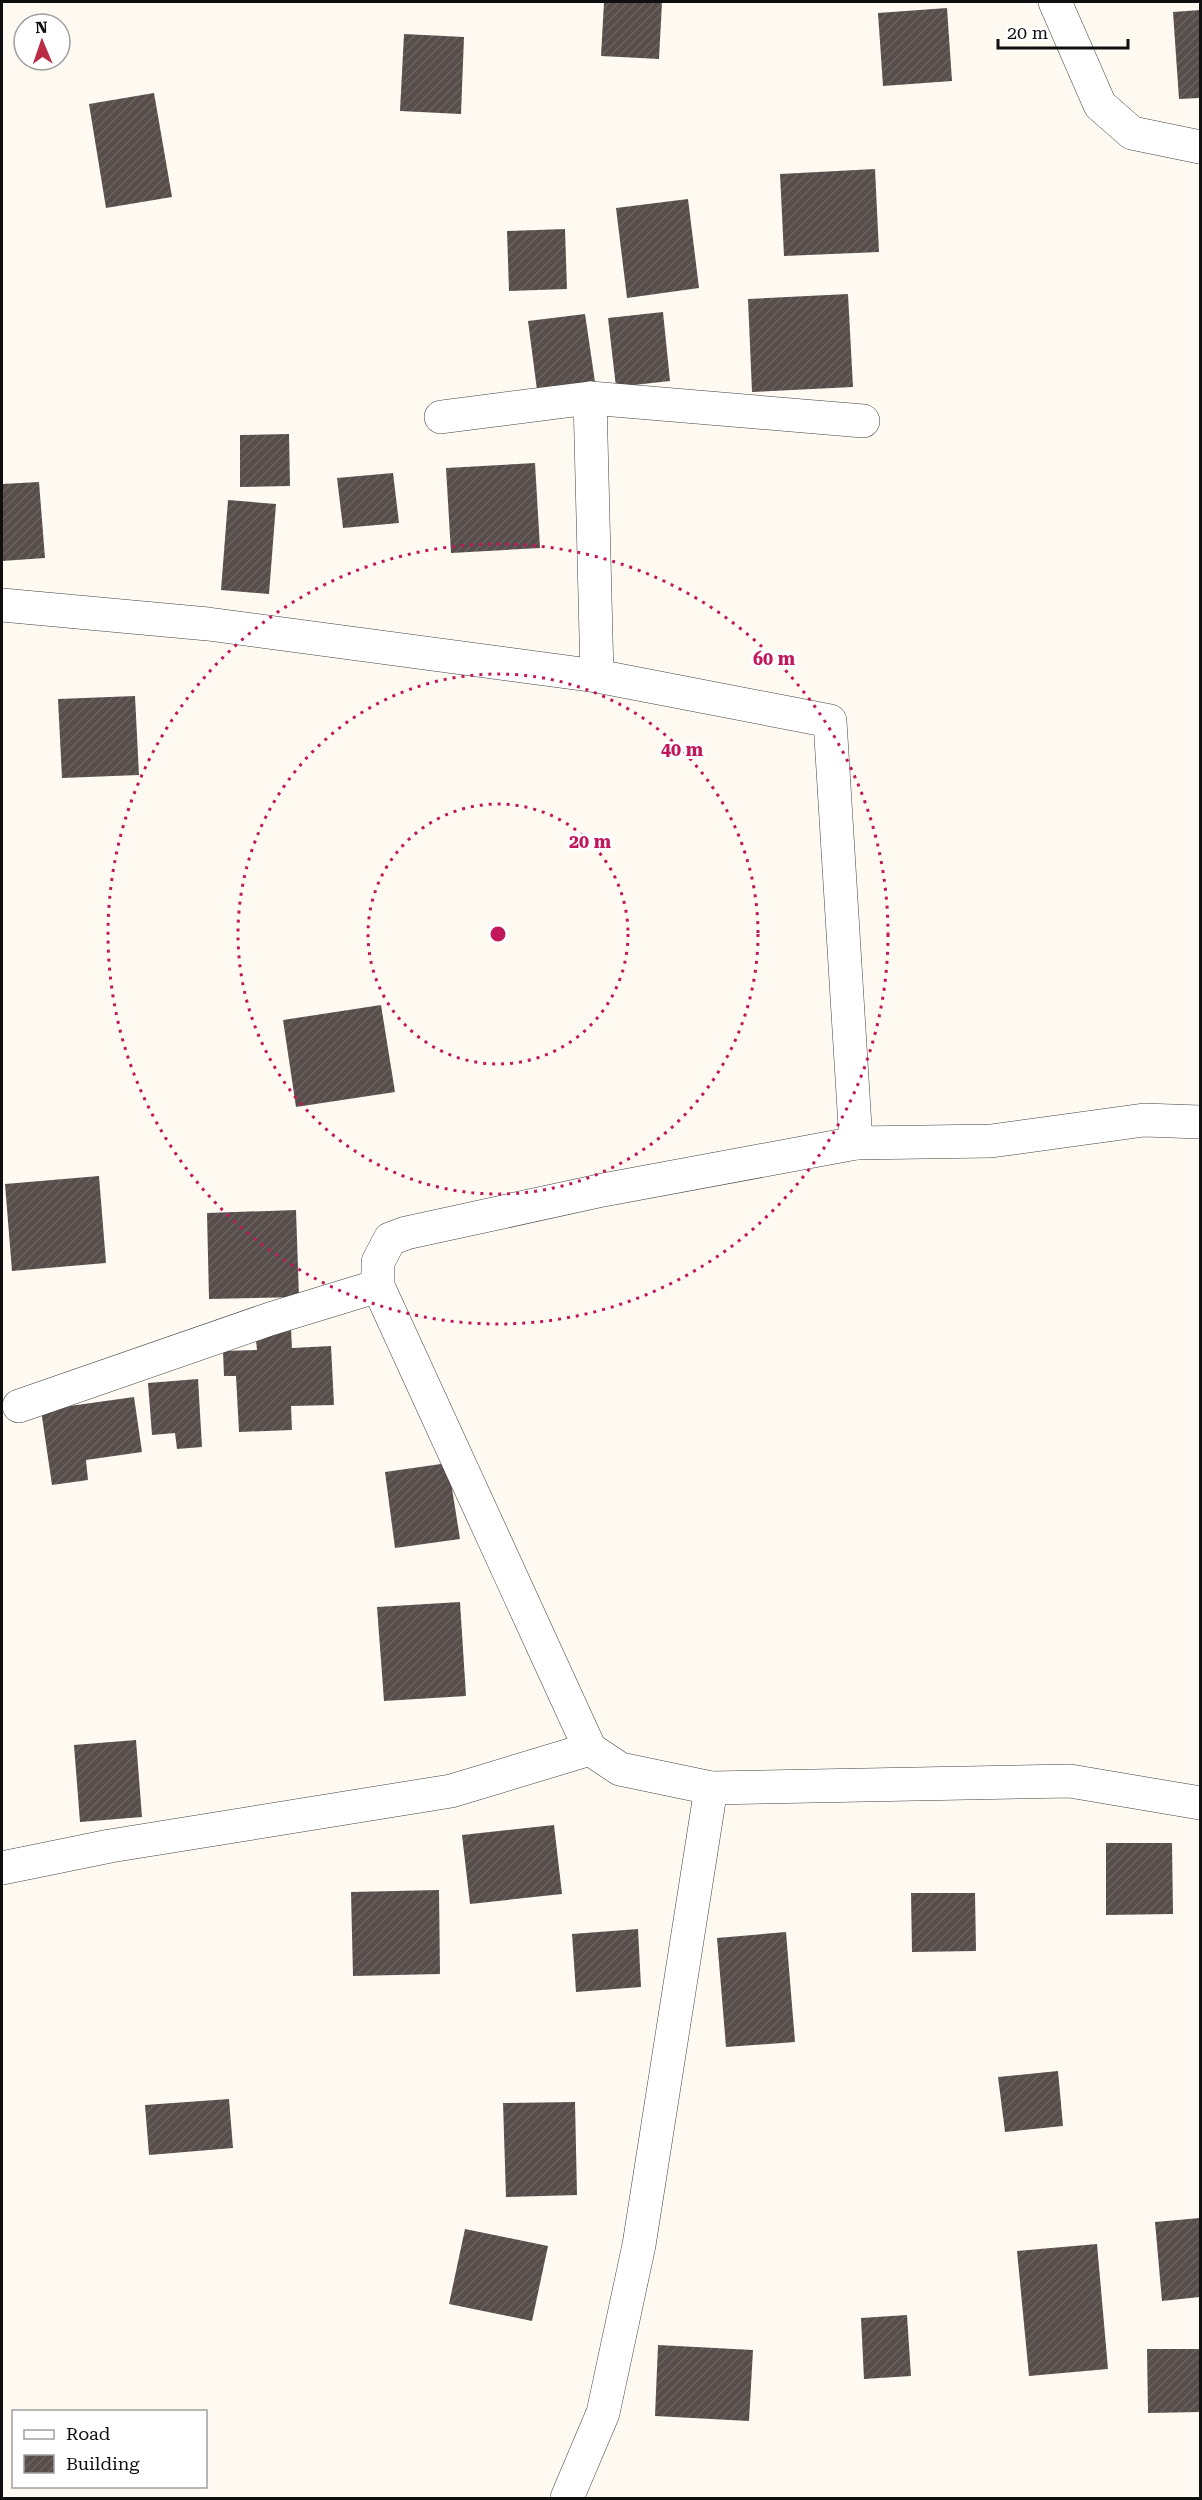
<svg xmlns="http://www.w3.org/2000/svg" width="1202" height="2500" viewBox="0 0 1202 2500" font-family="'Roboto Serif',serif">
  <defs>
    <pattern id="building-hatch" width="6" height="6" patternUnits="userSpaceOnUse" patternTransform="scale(1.5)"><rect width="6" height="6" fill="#574e4b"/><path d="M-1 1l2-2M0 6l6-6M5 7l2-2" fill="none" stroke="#6a6361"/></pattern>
  </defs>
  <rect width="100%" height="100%" fill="#fefaf1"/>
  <g fill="url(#building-hatch)">
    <path d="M604,2h58l-3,57 -58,-3z"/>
    <path d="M947,8l5,73 -69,5 -5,-73z"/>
    <path d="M1200,10v88l-21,1 -6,-87z"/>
    <path d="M404,34l60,3 -3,77 -61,-3z"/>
    <path d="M154,93l18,104 -66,11 -17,-104z"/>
    <path d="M875,169l4,83 -95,4 -4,-82z"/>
    <path d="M688,199l11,89 -72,10 -11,-90z"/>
    <path d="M565,229l2,60 -58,2 -2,-60z"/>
    <path d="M848,294l5,93 -101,5 -4,-93z"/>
    <path d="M663,312l7,69 -54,6 -8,-69z"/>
    <path d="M585,314l10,68 -58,8 -9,-69z"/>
    <path d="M289,434l1,52 -50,1v-52z"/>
    <path d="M535,463l5,85 -89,5 -5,-85z"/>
    <path d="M393,473l6,50 -56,5 -6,-50z"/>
    <path d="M39,482l6,76 -43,3v-77z"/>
    <path d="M228,500l48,4 -7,90 -48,-4z"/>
    <path d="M135,696l4,79 -77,3 -4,-79z"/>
    <path d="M381,1005l14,87 -99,15 -13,-87z"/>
    <path d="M99,1176l7,87 -94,8 -7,-87z"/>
    <path d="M296,1210l3,87 -90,2 -2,-86z"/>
    <path d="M291,1329l1,19 39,-2 3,59 -43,1 1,24 -53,2 -3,-56h-12l-1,-25 34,-1 -2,-19z"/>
    <path d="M198,1379l4,68 -25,2 -2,-16 -23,2 -4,-52z"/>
    <path d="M134,1397l8,55 -56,8 2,20 -36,5 -11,-75z"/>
    <path d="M448,1463l12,76 -65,9 -10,-76z"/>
    <path d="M460,1602l6,94 -82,5 -7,-94z"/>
    <path d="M136,1740l6,77 -62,5 -6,-77z"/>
    <path d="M554,1825l8,69 -92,10 -8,-69z"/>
    <path d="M1106,1843h66l1,71 -67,1z"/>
    <path d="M439,1890l1,84 -87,2 -2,-84z"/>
    <path d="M911,1893h64l1,58 -64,1z"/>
    <path d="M638,1929l3,58 -65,5 -4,-58z"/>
    <path d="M786,1932l9,110 -69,5 -9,-109z"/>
    <path d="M1058,2071l5,55 -58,6 -7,-55z"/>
    <path d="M229,2099l4,49 -84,7 -4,-50z"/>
    <path d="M575,2102l2,93 -71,2 -3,-94z"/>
    <path d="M1200,2218v79l-38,4 -7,-79z"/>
    <path d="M465,2229l83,17 -16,75 -83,-17z"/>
    <path d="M1097,2244l11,125 -79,7 -12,-125z"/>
    <path d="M907,2315l4,61 -47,3 -3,-61z"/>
    <path d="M658,2345l95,5 -4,71 -94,-5z"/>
    <path d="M1147,2349h53v63l-52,1z"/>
  </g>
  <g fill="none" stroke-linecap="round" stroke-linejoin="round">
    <g stroke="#424242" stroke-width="34">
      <g id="street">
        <path d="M1055,2l45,103 32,28 68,14"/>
        <path d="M590,398l273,23"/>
        <path d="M441,417l149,-19 7,278 233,45 26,422 135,-2 153,-21 56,2"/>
        <path d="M2,605l206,19 389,52"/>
        <path d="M856,1143l-253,47 -197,43 -16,6 -12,23v24l212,463 30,20 91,19 359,-7 130,22"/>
        <path d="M19,1406l251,-87 108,-33"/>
        <path d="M2,1868l108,-22 341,-55 139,-42"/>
        <path d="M567,2498l36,-85 36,-168 72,-457"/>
      </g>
    </g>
    <use href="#street" stroke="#fff" stroke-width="33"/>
  </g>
  <g fill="none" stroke="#c2185b" stroke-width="3" stroke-dasharray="3 6">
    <circle cx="498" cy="934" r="130"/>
    <circle cx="498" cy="934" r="260"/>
    <circle cx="498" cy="934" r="390"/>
  </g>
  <circle cx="498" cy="934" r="9" fill="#c2185b" stroke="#fff" stroke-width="3"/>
  <g font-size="18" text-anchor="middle" font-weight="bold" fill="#c2185b" stroke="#fff" stroke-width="6" stroke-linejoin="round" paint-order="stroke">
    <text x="774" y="665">60 m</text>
    <text x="682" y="756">40 m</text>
    <text x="590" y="848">20 m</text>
  </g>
  <rect width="1202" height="2500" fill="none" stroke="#0f0f0f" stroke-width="6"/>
  <rect x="12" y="2410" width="195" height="78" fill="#ffffff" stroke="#9f9f9f" stroke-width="1.5"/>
  <rect x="24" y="2430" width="30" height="9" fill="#ffffff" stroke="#9f9f9f" stroke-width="1.5"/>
  <text x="66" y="2440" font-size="18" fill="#0f0f0f">Road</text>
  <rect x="24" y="2455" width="30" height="18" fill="url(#building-hatch)" stroke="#9f9f9f" stroke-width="1.5"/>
  <text x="66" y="2470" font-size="18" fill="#0f0f0f">Building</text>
  <g transform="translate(42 42) rotate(358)"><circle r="28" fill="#ffffff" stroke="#9f9f9f" stroke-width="1.5"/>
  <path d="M0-4.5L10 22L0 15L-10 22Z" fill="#b92c44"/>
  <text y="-9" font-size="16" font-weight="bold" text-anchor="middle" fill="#0f0f0f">N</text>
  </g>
  <path d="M998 39v9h130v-9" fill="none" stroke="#0f0f0f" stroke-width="3"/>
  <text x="1007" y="39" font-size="18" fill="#0f0f0f" stroke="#ffffff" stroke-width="4.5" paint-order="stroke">20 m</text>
</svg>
